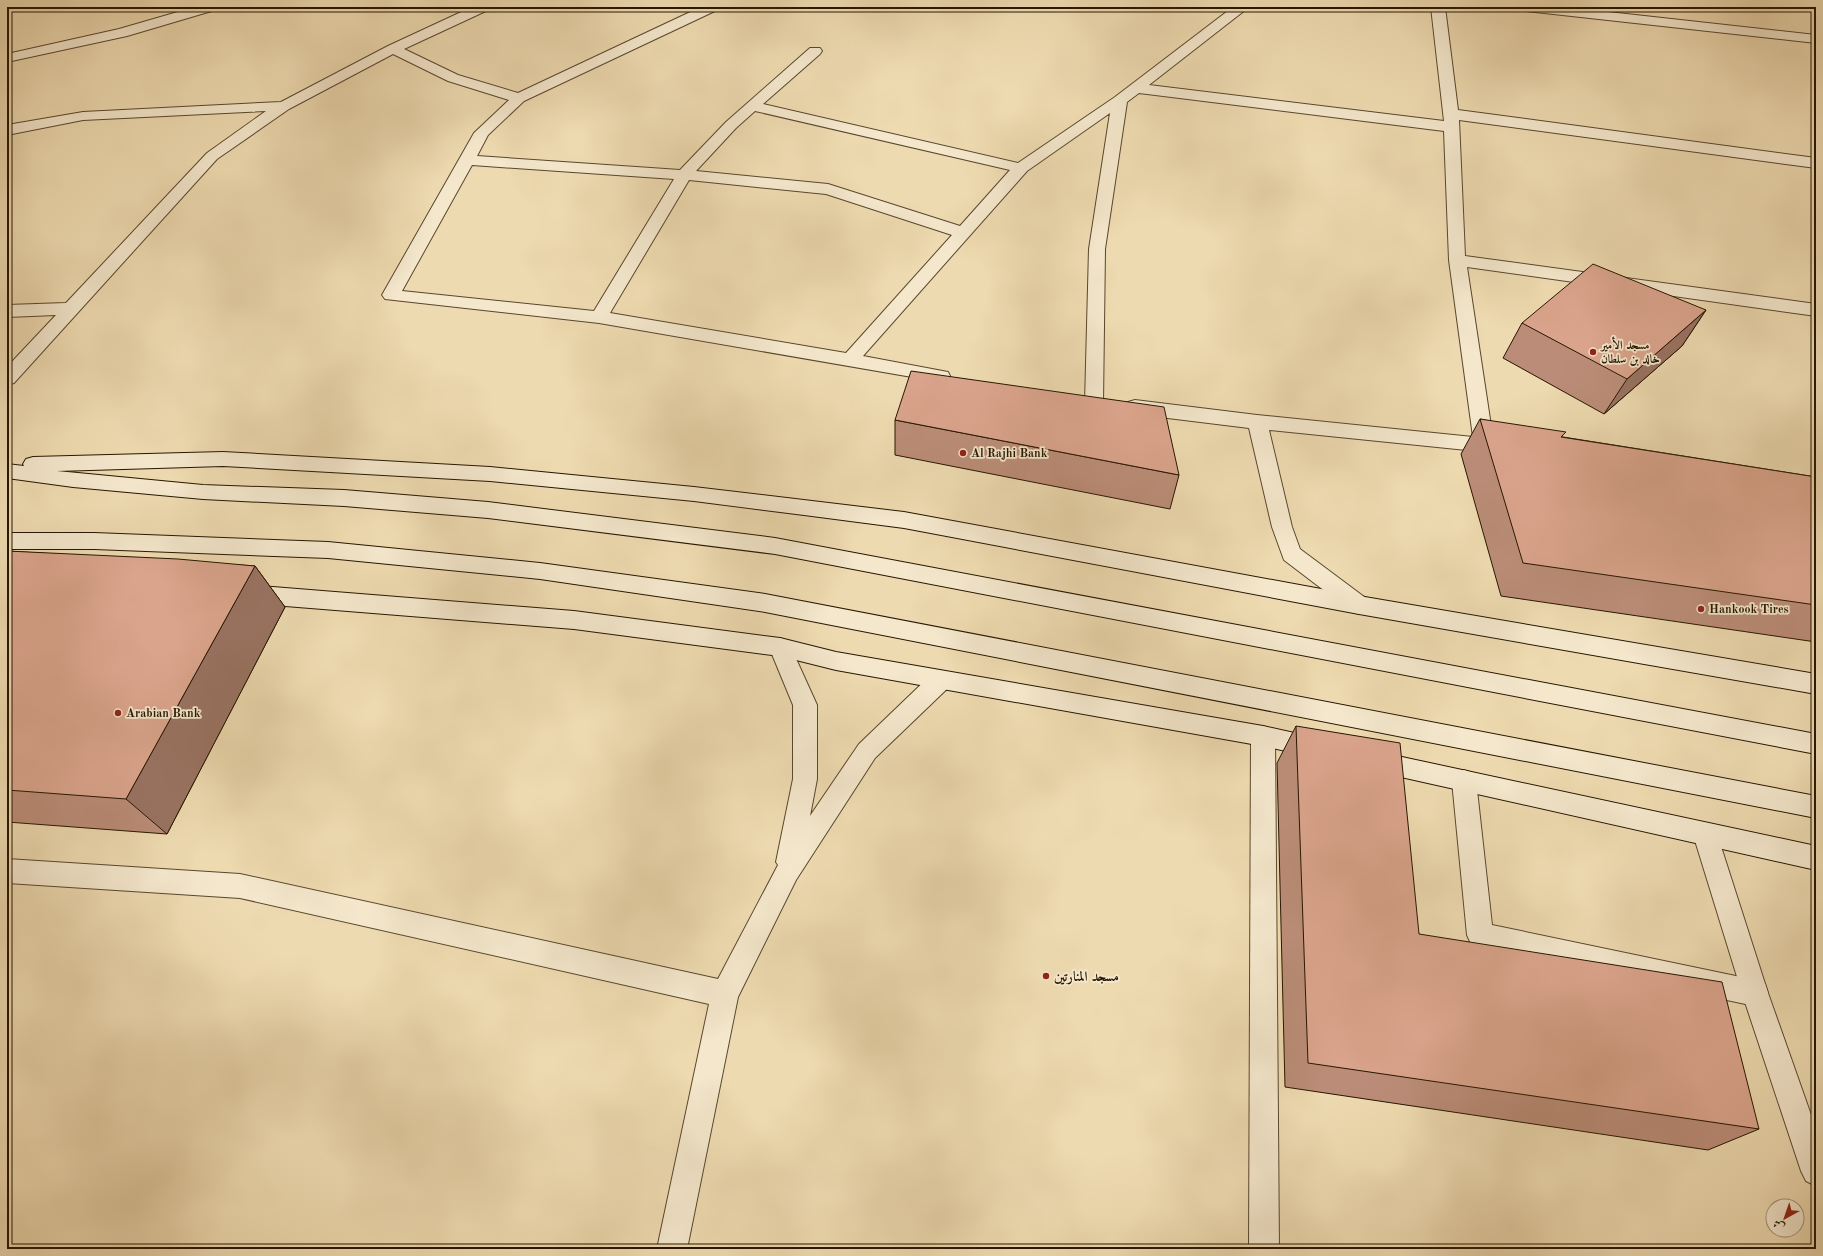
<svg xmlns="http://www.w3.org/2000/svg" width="1823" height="1256" viewBox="0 0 1823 1256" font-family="'Old Standard TT',Amiri,serif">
  <rect width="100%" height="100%" fill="#eedab0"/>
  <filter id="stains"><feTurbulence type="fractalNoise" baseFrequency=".005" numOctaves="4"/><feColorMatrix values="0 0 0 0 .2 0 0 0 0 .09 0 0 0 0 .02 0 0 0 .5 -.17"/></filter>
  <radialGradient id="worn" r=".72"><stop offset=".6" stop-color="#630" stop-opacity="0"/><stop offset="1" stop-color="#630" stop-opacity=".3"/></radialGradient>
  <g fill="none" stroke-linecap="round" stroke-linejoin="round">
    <g stroke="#59472d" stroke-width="2">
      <path id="service" d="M1464,770l9,3 3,8 16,144 263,55 10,4 3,9 -3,9 -10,4 -275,-58 -9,-4 -4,-9 -15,-154 3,-8z"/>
    </g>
    <g stroke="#59472d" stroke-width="2">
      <g id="minor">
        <path d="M195,7h22l-2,3 -88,26 -120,26v-8l112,-25z"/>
        <path d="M472,7h18l-2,3 -84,39 54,26 60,18 183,-86h18l-2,3 -193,91 -36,34 -11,21 203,14 46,-48 84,-74h10l2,3 -2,3 -57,50 255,59 97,-66 118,-90h16l-100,78 295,36 -13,-114h14l13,103 358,48v10l-357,-48 6,136 351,48v12l-349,-49 26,172 10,2 3,5 -3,5 -7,2 -227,-23 23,97 8,22 67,50 3,6 -3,6 -8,3 -8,-3 -67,-51 -12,-33 -23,-99 -114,-14 -7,-2 -2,-5 2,-5 7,-2 122,15 216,22 -24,-177 -5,-129 -305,-38 -12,9 -22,147 -2,154 -2,5 -7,2 -7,-2 -2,-5 4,-154 21,-136 -83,58 -164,185 85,16 2,4 -2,4 -7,2 -342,-59 -214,-24 -3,-4 92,-162 35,-33 -61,-19 -55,-27 -104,55 -72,50 -203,224 -7,2v-18l49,-52 -49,2v-12l59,-2 141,-150 59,-42 -183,9 -76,15v-10l76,-13 198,-10 107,-56zM755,111l255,59 -50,56 -132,-42 -132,-13 40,-43zM472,165l202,14 -80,132 -192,-20zM689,180l137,14 126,41 -106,118 -236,-40z"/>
        <path d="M1519,7h44l253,28v8l-290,-32 -5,-1z"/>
        <path d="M780,638l8,3 29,64v74l-7,37 49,-72 74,-71 8,-2 8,2 3,7 -3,7 -74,71 -79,122 -58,117 -51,252h-30l52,-245 -469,-106 -233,-15v-24l233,15 478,105 60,-114 -2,-3 17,-83v-74l-24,-58 3,-6z"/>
        <path d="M1263,726l8,3 4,7 4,513h-30l2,-513 4,-7z"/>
        <path d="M1705,823l9,3 3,8 51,159 48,136v57l-10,-5 -5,-10 -59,-178 -49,-159 3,-8z"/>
      </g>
    </g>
    <g stroke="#271601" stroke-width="2">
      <g id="secondary">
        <path d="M223,452l267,15 204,20 210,25 455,84 457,78v20l-457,-80 -455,-86 -100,-13 -110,-14 -204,-20 -267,-15 -166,5 146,14 141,5 144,12 287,36 1041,196v20l-1041,-200 -287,-36 -144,-12 -141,-7 -130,-12 -66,-9v-14l17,2 -1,-2 3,-5 7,-2z"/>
        <path d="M7,533h87l234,9 212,21 225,31 1051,202v22l-1051,-206 -225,-33 -212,-21 -234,-9h-87z"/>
        <path d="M248,585l326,26 206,27 56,14 427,74 54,12 8,3 4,7 -4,7 -8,3 -54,-12 -427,-76 -56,-14 -206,-27 -326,-26 -8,-3 -3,-6 3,-6z"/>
        <path d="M1374,751l442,95v24l-442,-99 -8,-3 -4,-7 4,-7z"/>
      </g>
    </g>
    <use href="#service" fill="#f4e7cc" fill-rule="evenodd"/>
    <use href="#minor" fill="#f4e7cc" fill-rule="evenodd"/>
    <use href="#secondary" fill="#f4e7cc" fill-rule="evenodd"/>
  </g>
  <g fill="#bb8d78" stroke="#271601">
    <path d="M1706,310l-24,36 -78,68 -101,-56 19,-35z"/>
    <path d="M1480,419l83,18 253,40v165l-315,-46 -40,-142z"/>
    <path d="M895,420l284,55 -9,34 -275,-54z"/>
    <path d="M7,551l248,15 30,41 -118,227 -160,-12z"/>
    <path d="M1296,726l123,208 340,195 -51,21 -423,-63 -8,-324z"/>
  </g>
  <g fill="#997362" stroke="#271601">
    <path d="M1706,310l-24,36 -78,68 23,-35z"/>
    <path d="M255,566l30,41 -118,227 -41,-35z"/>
  </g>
  <g fill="#daa48c" stroke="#271601">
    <path d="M1593,264l113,46 -79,69 -105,-56z"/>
    <path d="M911,371l253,36 15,68 -284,-55z"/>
    <path d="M1480,419l86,13 -5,5 255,40v128l-293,-42z"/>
    <path d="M7,551l171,8 77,7 -129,233 -119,-9z"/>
    <path d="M1296,726l104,17 19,191 303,48 37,147 -451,-66z"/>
  </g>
  <g fill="#8f2418" stroke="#f4e7cc" stroke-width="1.5">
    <circle cx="1593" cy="352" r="4"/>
    <circle cx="963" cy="453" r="4"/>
    <circle cx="1701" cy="609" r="4"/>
    <circle cx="118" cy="713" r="4"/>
    <circle cx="1046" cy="976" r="4"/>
  </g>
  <g text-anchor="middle" stroke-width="3.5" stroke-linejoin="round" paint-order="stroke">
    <g font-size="12" font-weight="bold" fill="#271601" stroke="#f4e7cc" text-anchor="start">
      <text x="1601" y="349">مسجد الأمير<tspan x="1601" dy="14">خالد بن سلطان</tspan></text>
      <text x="971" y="457">Al Rajhi Bank</text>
      <text x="1709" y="613">Hankook Tires</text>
      <text x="126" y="717">Arabian Bank</text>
    </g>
    <g font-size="14" font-weight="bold" fill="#271601" stroke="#f4e7cc" text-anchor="start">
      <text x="1054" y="981">مسجد المنارتين</text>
    </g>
  </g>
  <rect width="1823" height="1256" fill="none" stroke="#eedab0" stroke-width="24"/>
  <rect x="8" y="8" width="1807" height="1240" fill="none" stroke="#271601" stroke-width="2"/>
  <rect x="12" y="12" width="1799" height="1232" fill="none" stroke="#271601"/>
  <g transform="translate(1785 1218) rotate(220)"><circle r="19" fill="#f4e7cc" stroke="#a2937b"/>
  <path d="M0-3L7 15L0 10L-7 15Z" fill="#8f2418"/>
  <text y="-6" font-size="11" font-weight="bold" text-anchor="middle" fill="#271601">ش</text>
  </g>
  <rect width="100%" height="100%" filter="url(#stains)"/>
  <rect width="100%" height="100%" fill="url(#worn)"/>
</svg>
